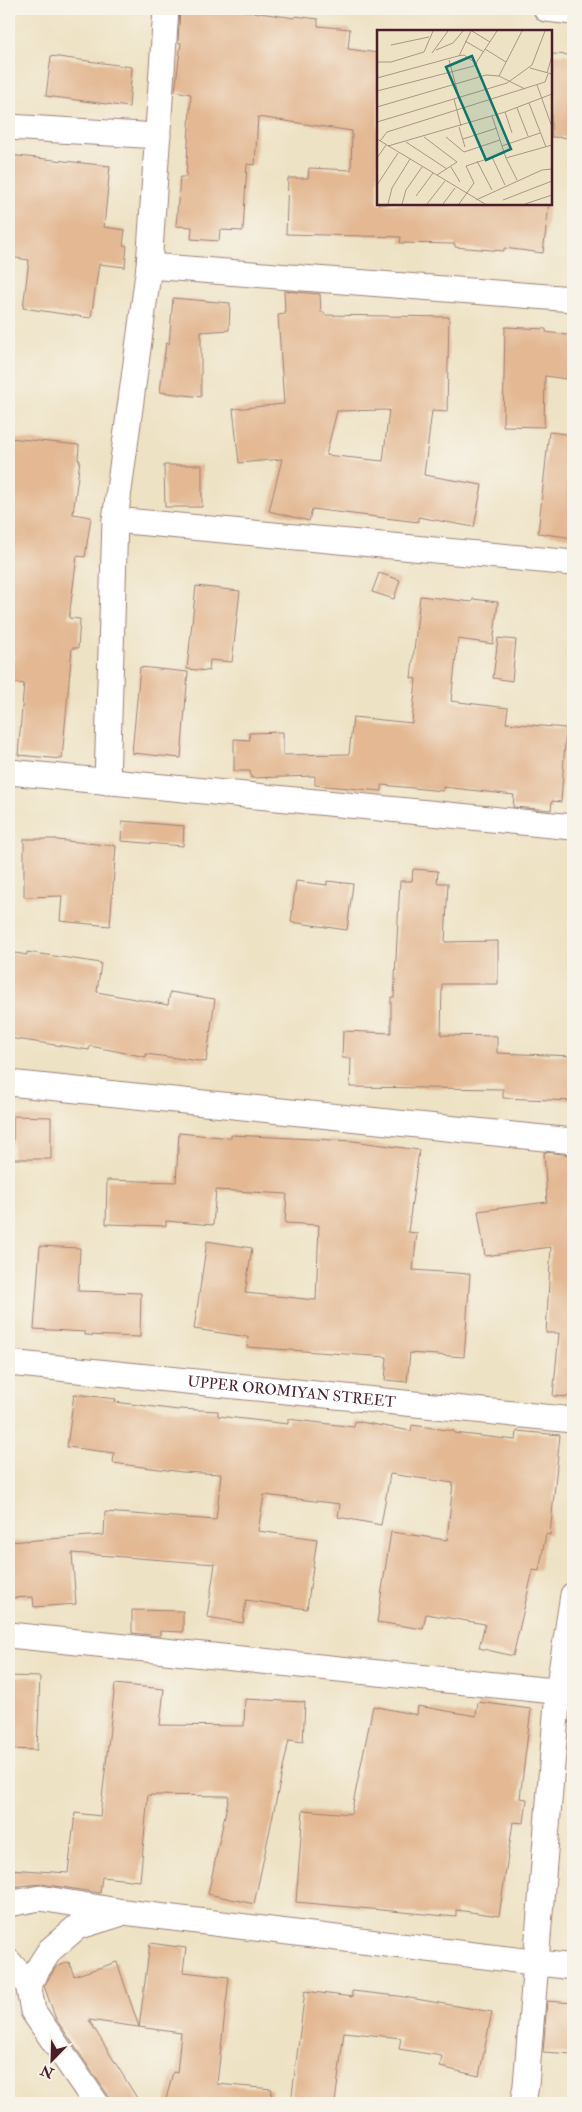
<svg xmlns="http://www.w3.org/2000/svg" width="582" height="2112" viewBox="0 0 582 2112" font-family="'IM FELL Double Pica',serif">
  <rect width="100%" height="100%" fill="#f7f3e8"/>
  <filter id="ink" filterUnits="userSpaceOnUse"><feTurbulence type="fractalNoise" baseFrequency=".02" numOctaves="2"/><feDisplacementMap in="SourceGraphic" scale="10" xChannelSelector="R" yChannelSelector="G"/><feConvolveMatrix kernelMatrix="1 2 1 2 8 2 1 2 1" color-interpolation-filters="sRGB"/></filter>
  <filter id="wash" filterUnits="userSpaceOnUse"><feTurbulence type="fractalNoise" baseFrequency=".0096" numOctaves="4" result="noise"/><feDisplacementMap in="SourceGraphic" scale="20" xChannelSelector="R" yChannelSelector="G"/><feGaussianBlur stdDeviation="1.12" result="paint"/><feColorMatrix in="noise" values="0 0 0 0 0 0 0 0 0 0 0 0 0 0 0 0 0 1.4 0 .05"/><feComposite in="paint" operator="in"/></filter>
  <g filter="url(#wash)">
    <rect width="100%" height="100%" fill="#eee2c4"/>
    <g id="blocks">
      <g fill="#e3b893" fill-rule="evenodd">
        <path d="M180,9h51l64,9v-2l23,3v7l32,3 -2,20 30,4v151h171l-6,49 -39,-5v3l-49,-4v-3l-55,-1 1,-6 -115,-3 2,-56h20l1,-10 42,2 1,-39 -94,-14 -3,48 -8,-1 -4,67 -23,-1 -1,11 -28,-2 1,-12 -16,-1 4,-49h6l5,-83 -16,-3 6,-48 -3,-1z"/>
        <path d="M551,54l22,1v83l-22,-1z"/>
        <path d="M51,56l81,11 -3,40 -83,-11z"/>
        <path d="M9,155l101,11 -6,61 21,3 -2,15 4,1 -2,21 -26,-3 -8,54 -68,-10 6,-48 -20,-3z"/>
        <path d="M284,291l36,3 1,18h3l1,3 124,2 -2,95 -15,-1 -8,64 58,10 -8,42 -56,-10v5l-106,-13 -3,12 -40,-10 13,-52 -43,4 -6,-54 51,-5 -6,-89 7,-1zM389,410l-6,51 -57,-6 11,-44z"/>
        <path d="M173,298l57,5 -1,27 -28,2v65l-41,-5 6,-49 3,1z"/>
        <path d="M505,327l41,2v3l27,4v44l-28,-4 -1,51 -41,-1z"/>
        <path d="M549,432l24,3v103l-35,-5z"/>
        <path d="M9,438l70,7 -1,15h2l-7,54 18,3 -6,40 -8,-1 -8,62 11,1 -2,29h-6l-10,111 -44,-4 6,-71 -13,-2 3,-28 -5,-1z"/>
        <path d="M164,465h38v42h-37z"/>
        <path d="M379,573l21,7 -6,19 -22,-7z"/>
        <path d="M196,586l44,5 -8,71 -22,-2 -1,11 -22,-2z"/>
        <path d="M420,596l52,6 1,-3 25,3 -5,42 -35,-5 -7,62 57,7 -2,15 60,5 -5,74 -9,-1 -1,9 -38,-3 1,-12 -71,-8v4l-61,-6v6l-67,-6v-9l-64,2 -1,-7h-16v-32l16,1 -1,-7 34,-1v23l66,-1 4,-37 59,6 4,-44 -5,-1z"/>
        <path d="M498,638l18,2 -4,41 -19,-3z"/>
        <path d="M140,667l48,5 -7,86 -49,-5z"/>
        <path d="M122,821l62,5 -1,20 -62,-5z"/>
        <path d="M24,839h33v1l59,6 -6,80 -50,-5 2,-25 -38,1z"/>
        <path d="M413,869l25,2 -1,12h11l-3,59 53,-1v43h-56l-1,51 56,1v17l76,3v45l-70,-3v-9l-153,-2 1,-29h-9l1,-27 48,2v-36h3l6,-116h12z"/>
        <path d="M296,881l31,4v-4l26,3 -6,46 -56,-8z"/>
        <path d="M9,952l18,3v-3l74,11 -4,29 71,13 2,-13 45,7 -9,63 -60,-8v3l-56,-11 -1,4 -80,-12z"/>
        <path d="M13,1116l38,1v42h-38z"/>
        <path d="M179,1133l52,5v-3l122,6 66,9 -11,82 9,1 -4,37 57,4 -6,83 -54,-4 -3,29 -22,-2 2,-23 -140,-10 1,-10 -54,-8 13,-88 45,7 -7,45 71,7 3,-75 -34,-2 2,-29 -71,-4 -3,35 -47,-4v5l-60,-2 1,-44 69,2z"/>
        <path d="M544,1152l29,3v242l-20,-1 6,-63h-13l5,-86 -66,9 -7,-45 69,-9z"/>
        <path d="M40,1246l40,2 -2,43 63,2 -1,44 -55,-2v-3l-51,-3z"/>
        <path d="M74,1394l42,5 -1,3 63,8 1,-1 39,2v5l70,8v-5l66,8 1,-6 56,10 1,-6 42,6v2l62,7 1,-9 43,4 -10,100 -4,-1 -7,37 -6,-1 -20,86 -34,-8 6,-24 -59,-10 -3,15 -46,-7 14,-90 56,8 6,-57 -63,-9 -9,51 -43,-8 2,-13 -76,-9 -6,36 59,8 -10,70 -61,-9 -3,23 -36,-6 8,-53 -143,-11 4,51 -42,3 -1,-10 -24,1v-56l95,-7 1,-23 111,8 5,-46 -39,-2 -69,-9 1,-10 -47,-6z"/>
        <path d="M132,1610l51,1v21l-23,-1v5l-28,-3z"/>
        <path d="M9,1676l31,1 -3,73 -28,-1z"/>
        <path d="M115,1684l49,5 -4,36 84,1 1,-27 60,3 -2,40 -14,-2 -35,164 -46,-10 21,-98 -81,-1 -8,86 -38,-4 -2,16 -58,-9 -33,3v-18l59,4 7,-60 25,3z"/>
        <path d="M478,1702l53,7 -11,89 7,1 -3,24 -11,-1 -14,94 -43,-6v7l-160,-15 7,-92 48,4 22,-108 44,9 1,-9 58,10z"/>
        <path d="M150,1943l36,5 -3,24 46,5 -12,107 55,5 -1,14h-106l8,-31 4,1 4,-40 -92,-13 51,83h-30l-2,-8 -52,-76 -12,-33 12,-19 13,-5 5,14 43,-14 22,65z"/>
        <path d="M305,1991l47,6v-6l46,5 94,16 -13,64 -39,-9 2,-11 -43,-7 2,-11 -57,-6 -9,71h-44z"/>
        <path d="M547,2001l26,2v51l-30,-2z"/>
      </g>
    </g>
  </g>
  <g filter="url(#ink)">
    <use href="#blocks" fill-opacity="0" stroke="#9c8078" stroke-width="1"/>
    <g fill="none" stroke-linecap="round" stroke-linejoin="round">
      <g stroke="#9c8078" stroke-width="27">
        <g id="minor">
          <path d="M546,9l27,3"/>
          <path d="M9,127l149,9"/>
          <path d="M149,266l424,33"/>
          <path d="M115,520l458,43"/>
          <path d="M9,772l564,55"/>
          <path d="M107,782l8,-262 34,-254 17,-257"/>
          <path d="M9,1083l564,58"/>
          <path id="s1" d="M9,1363l564,57"/>
          <path d="M9,1635l564,58"/>
          <path d="M9,1904l31,-6 84,14 449,55"/>
          <path d="M9,1962l19,22 5,27 63,92"/>
          <path d="M28,1984l22,-34 27,-23 42,-13"/>
          <path d="M523,2103l3,-18 32,-394 15,-96"/>
        </g>
      </g>
      <use href="#minor" stroke="#fff" stroke-width="25"/>
    </g>
  </g>
  <g text-anchor="middle" stroke-width="4.5" stroke-linejoin="round" paint-order="stroke">
    <g font-size="15" fill="#4a1f2b" stroke="#f7f3e8">
      <text dy="5" stroke="none"><textPath href="#s1" startOffset="284">UPPER OROMIYAN STREET</textPath></text>
    </g>
  </g>
  <g transform="translate(377 30)">
    <rect width="175" height="175" fill="#eee2c4"/>
    <path fill="none" stroke="#ac9487" stroke-width="1" d="M95,1l18,11M88,11l19,11M14,15l38,-8M108,19l21,13M59,20l17,-7 10,-12M55,23l16,-22M82,26l12,-25M72,30l10,37M0,32h14l33,-10 9,-21M153,38l22,6M170,43l5,-17M122,46l23,-45M0,48l81,-22 6,-1 13,9M160,55l15,42M0,61l97,-25 23,-35M77,69l7,27M152,73l17,44M0,77l109,-32 13,1 26,13M140,78l11,28M128,82l7,21M115,86l14,42 46,-13M0,92l130,-39 25,-18 13,-34M82,97l6,20M47,107l33,25 -20,13M69,107l18,15 36,-12M0,109l108,65M86,109l34,-11M3,111l7,-9 158,-50 3,-8M29,112l41,27M11,116l117,-34 47,-18M125,116l38,-13M115,127l13,28M0,128l9,-13M129,128l11,22M100,131l15,29M74,137l9,15M0,155l21,-32M39,166l17,-23M99,170l66,-30 10,-1M126,170l49,-19M11,174l4,-16 18,-29M25,174l4,-14 16,-23M50,174l18,-23M66,174l12,-16M82,174l15,-21 -8,-17 39,-13M148,174l27,-9"/>
    <path fill="#0f766e" fill-opacity="0.15" stroke="#0f766e" stroke-width="2.5" d="M95,26l39,93 -25,11 -40,-93z"/>
    <rect width="175" height="175" fill="none" stroke="#4a1f2b" stroke-width="2.5"/>
  </g>
  <rect width="582" height="2112" fill="none" stroke="#f7f3e8" stroke-width="30"/>
  <g transform="translate(52 2060) rotate(203)" stroke="#f7f3e8" stroke-width="4" paint-order="stroke">
  <path d="M0-4L9 19L0 12L-9 19Z" fill="#4a1f2b"/>
  <text y="-8" font-size="14" font-weight="bold" text-anchor="middle" fill="#4a1f2b">N</text>
  </g>
</svg>
